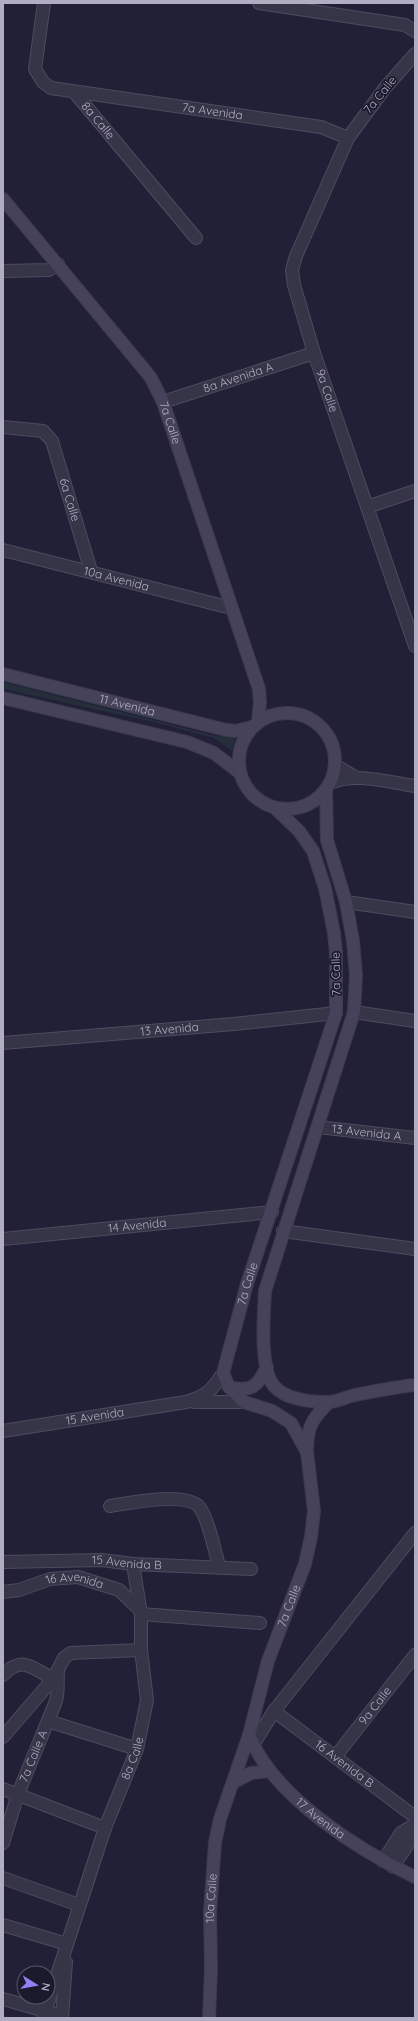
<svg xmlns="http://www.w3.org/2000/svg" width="418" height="2021" viewBox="0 0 418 2021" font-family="Quicksand,sans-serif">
  <rect width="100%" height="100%" fill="#222037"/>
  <path fill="#252e3b" d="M3,682l213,54 19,2 -3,13 -18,-13 -65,-17 -146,-32z"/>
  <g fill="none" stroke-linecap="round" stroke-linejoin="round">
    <g stroke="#4e4b5f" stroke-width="14">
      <g id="minor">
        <path id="s1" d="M44,3l-9,66 8,13 8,6 270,39 27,11"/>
        <path d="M259,3l146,22 10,6"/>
        <path id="s2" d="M75,93l121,145"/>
        <path d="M3,271l46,-1 9,-6"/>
        <path id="s3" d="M3,427l40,4 9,10 39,130"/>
        <path d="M367,507l48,-16"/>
        <path id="s4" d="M3,550l228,58"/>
        <path d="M346,902l69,10"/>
        <path d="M354,1012l61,9"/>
        <path id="s5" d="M318,1127l97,11"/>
        <path d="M283,1231l132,18"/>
        <path id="s6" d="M3,1239l269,-27"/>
        <path d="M110,1506c19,-3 78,-15 90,2 8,10 15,44 19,58"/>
        <path id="s7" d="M3,1562l99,-2 31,4 118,5"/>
        <path id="s8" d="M3,1592l16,-2 31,-11 28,-2 41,13 20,19"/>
        <path d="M141,1614l119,9"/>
        <path d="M3,1675c19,-20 30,-7 50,4"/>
        <path id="s9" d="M274,1711l141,106"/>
        <path d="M48,1721l89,28"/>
        <path d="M3,1737l50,-58 11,-21 7,-5 70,-3"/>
        <path d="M253,1745l21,-34 141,-178"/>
        <path id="s10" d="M335,1757l80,-102"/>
        <path d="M3,1789l102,39"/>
        <path id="s11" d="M3,1843l15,-49 38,-93c3,-11 1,-20 2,-31"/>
        <path d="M383,1861l18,-28 13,-8"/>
        <path d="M393,1867l17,-26 5,-17"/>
        <path d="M3,1878l76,27"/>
        <path d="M3,1925l64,19"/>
        <path d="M3,1999l49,14"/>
        <path id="s12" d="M43,2018l62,-190 32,-79 10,-49 -6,-50v-36l-8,-50"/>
        <path d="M62,2018l4,-56"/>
      </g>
    </g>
    <g stroke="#4e4b5f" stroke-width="14">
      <g id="tertiary">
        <path id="s13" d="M415,54l-30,34 -37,50 -52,118 -4,14 2,15 20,68 101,293"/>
        <path id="s14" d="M163,402l151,-49"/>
        <path d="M335,765l20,12"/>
        <path d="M330,783c26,-11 57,-1 85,3"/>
        <path id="s15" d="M3,1043l231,-19 102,-11"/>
        <path d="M194,1402h50"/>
        <path id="s16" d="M3,1431l183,-29c20,-6 26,-11 37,-29"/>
      </g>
    </g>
    <g stroke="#3c3a4e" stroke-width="14">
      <g id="secondary">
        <path id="s17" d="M3,199l140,169 8,10 12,24 96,287 1,14 -2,19"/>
        <path id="s18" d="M3,674l223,56 9,1 17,-4"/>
        <path d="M3,698l184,44 27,11 26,20"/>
        <circle cx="287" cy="761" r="48"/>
        <path d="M326,789l1,51 19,62 7,39 3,34 -2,37 -89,279c-1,23 -6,77 9,95 12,14 37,16 54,16 9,0 18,-5 27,-7 20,-4 40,-8 60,-10"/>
        <path d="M229,1387c23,5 28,0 38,-20"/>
        <path d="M307,1451c0,-24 5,-32 22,-49"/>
        <path id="s19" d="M249,1735c24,61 109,115 166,142"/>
        <path d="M234,1782l17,-9 19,-2"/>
        <path id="s20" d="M209,2018l2,-50 -1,-56 5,-69 5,-24 29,-84 19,-74 37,-97 6,-27 3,-26 -7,-59 -16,-29 -19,-12 -28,-9 -15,-15 -6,-14 24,-89 89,-271v-60l-2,-20 -9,-45 -12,-37 -14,-20 -24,-23"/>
      </g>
    </g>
    <use href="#minor" stroke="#363447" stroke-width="12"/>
    <use href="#tertiary" stroke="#363447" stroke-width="12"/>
    <use href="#secondary" stroke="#45425a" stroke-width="12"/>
  </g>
  <g text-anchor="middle" stroke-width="3.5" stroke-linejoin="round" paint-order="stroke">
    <g font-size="12" fill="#b1aec4" stroke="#1b192c">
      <text transform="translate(380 95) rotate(-51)" y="4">7a Calle</text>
      <text dy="4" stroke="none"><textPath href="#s1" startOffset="255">7a Avenida</textPath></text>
      <text dy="4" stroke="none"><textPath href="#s2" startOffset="36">8a Calle</textPath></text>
      <text dy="4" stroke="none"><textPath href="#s14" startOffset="79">8a Avenida A</textPath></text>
      <text dy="4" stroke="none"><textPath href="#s13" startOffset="377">9a Calle</textPath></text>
      <text dy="4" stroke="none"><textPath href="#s17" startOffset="281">7a Calle</textPath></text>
      <text dy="4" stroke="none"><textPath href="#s3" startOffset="115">6a Calle</textPath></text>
      <text dy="4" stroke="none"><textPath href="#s4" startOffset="117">10a Avenida</textPath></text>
      <text dy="4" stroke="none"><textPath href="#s18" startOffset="128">11 Avenida</textPath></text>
      <text transform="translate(336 974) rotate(-91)" y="4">7a Calle</text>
      <text dy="4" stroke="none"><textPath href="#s15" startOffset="167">13 Avenida</textPath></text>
      <text dy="4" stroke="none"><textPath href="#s5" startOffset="49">13 Avenida A</textPath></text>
      <text dy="4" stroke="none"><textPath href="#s6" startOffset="135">14 Avenida</textPath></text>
      <text dy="4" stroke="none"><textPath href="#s20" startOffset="796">7a Calle</textPath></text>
      <text dy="4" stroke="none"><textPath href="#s16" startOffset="93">15 Avenida</textPath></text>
      <text dy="4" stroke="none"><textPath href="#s7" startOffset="124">15 Avenida B</textPath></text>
      <text dy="4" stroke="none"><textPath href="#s8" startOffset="74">16 Avenida</textPath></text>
      <text dy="4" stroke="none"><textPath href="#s20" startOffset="424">7a Calle</textPath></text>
      <text dy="4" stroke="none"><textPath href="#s10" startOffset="65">9a Calle</textPath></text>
      <text dy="4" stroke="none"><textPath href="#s11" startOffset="92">7a Calle A</textPath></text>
      <text dy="4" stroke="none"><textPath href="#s12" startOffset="275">8a Calle</textPath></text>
      <text dy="4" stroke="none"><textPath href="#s9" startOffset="88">16 Avenida B</textPath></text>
      <text dy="4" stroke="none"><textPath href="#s19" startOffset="111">17 Avenida</textPath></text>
      <text dy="4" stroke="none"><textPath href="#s20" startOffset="120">10a Calle</textPath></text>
    </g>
  </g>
  <rect width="418" height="2021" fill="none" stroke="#b1aec4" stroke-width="8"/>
  <g transform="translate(36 1985) rotate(101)"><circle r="19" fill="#1b192c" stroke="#575569"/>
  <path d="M0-3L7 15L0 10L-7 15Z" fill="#9081f6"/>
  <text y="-6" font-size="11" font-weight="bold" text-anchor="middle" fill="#b1aec4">N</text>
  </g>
</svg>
